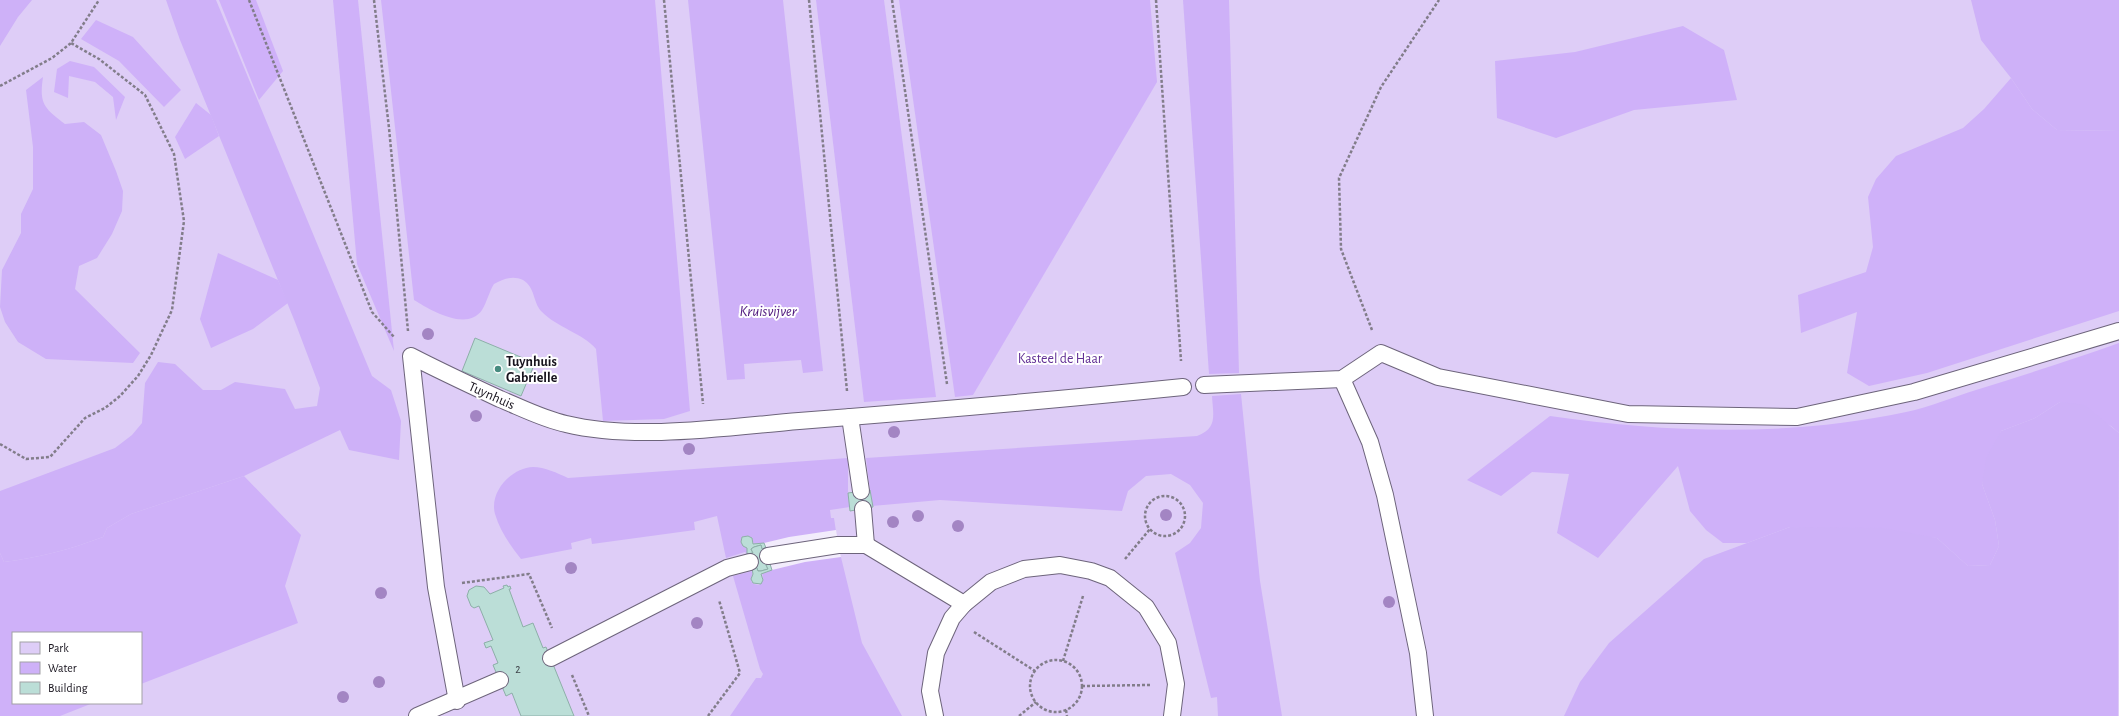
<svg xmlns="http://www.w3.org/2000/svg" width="2119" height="716" viewBox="0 0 2119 716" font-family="'Alegreya Sans',sans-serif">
  <rect width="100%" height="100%" fill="#f2ecfc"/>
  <path fill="#decdf7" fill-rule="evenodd" d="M0,0h2119v716h-2119zM13,633h128v70h-128z"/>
  <g fill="#cfb1f9">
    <path d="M219,0h37l27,71 -24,29z"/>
    <path d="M333,0h25l36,351 -37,-87z"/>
    <path d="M381,0h274l35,411 -26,8 -61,2 -7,-72c-13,-16 -39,-21 -55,-38 -8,-9 -6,-24 -18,-31 -10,-5 -20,-1 -29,4 -5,8 -7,18 -12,26 -15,22 -52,0 -68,-10z"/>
    <path d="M816,0h68l52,397 -72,5z"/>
    <path d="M899,0h251l7,82 -184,313 -18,2z"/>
    <path d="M96,20l37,17 48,53 -17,17 -45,-46 -38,-22z"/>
    <path d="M1683,26l41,24 13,50 -103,10 -78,28 -59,-20 -2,-57 80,-9z"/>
    <path d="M70,61l24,6 31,30 -9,23 -3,-23 -18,-15 -26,-6 -1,22 -14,-6 3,-23z"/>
    <path d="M2011,78l21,31 25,21 62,1v180l-192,62 -58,13 -22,-13 10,-61 -56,21 -3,-38 68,-23 7,-25 -5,-50 8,-18 20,-23 67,-28 21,-19z"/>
    <path d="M196,103l15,12 8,21 -34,23 -10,-22z"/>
    <path d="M218,253l60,27 10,23 -35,26 -42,19 -11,-29z"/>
    <path d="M2119,343v90l-8,-7 -51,-24 -25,16 -34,13 -19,53 13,36 4,26 -9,19 -22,1 -31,-28 -147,-11 -43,16h-24l-17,-13 -16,-19 -12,-45 -80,92 -41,-25 12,-59 -37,-2 -31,24 -34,-16 83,-64c118,17 239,21 356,-4 24,-5 47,-15 70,-22 48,-15 95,-30 143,-47z"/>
    <path d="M244,476l57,59 -16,51 13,37 -157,61v-51h-128v70h80l-33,13h-60v-163l4,9c34,-4 67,-13 99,-25l4,-9 24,-14z"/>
  </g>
  <g fill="#ceb1f8">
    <path d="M0,0h32l-14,17 -18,29z"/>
    <path d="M166,0h50l156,376 19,14 10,31 -2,39 -50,-10 -9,-20 -96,46 -113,38 -24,14 -4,9c-32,12 -65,21 -99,25l-4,-9v-62l115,-43 17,-13 10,-12 3,-40 13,-21 17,2 28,26h18l14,-8 50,7 10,20 22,-3 3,-18 -25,-66 -115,-282z"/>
    <path d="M688,0h95l40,371 -20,2 -2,-13 -57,4 1,15 -18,1z"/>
    <path d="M1183,0h46l10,373 -30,1z"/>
    <path d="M1971,0h148v131l-62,-1 -25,-21 -21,-31 -30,-38z"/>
    <path d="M43,77c-4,27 1,31 22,47l19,-2 17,13 15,36 7,20 -1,20 -10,23 -15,24 -18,8 -4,23 65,64 -7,10 -87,-4 -28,-17 -13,-20 -5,-15 2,-37 19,-37v-19l12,-25v-42l-7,-57z"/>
    <path d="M1241,394l19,187 22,135h-64l-1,-19 -6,1 -36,-145 15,-10 11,-15 2,-25 -13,-18 -19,-11 -25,2 -18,15 -6,20 -182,-11 -68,6 -6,-48 331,-22c21,-8 16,-21 15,-40z"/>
    <path d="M2060,402l25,3 34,28 -1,283h-554l16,-34 29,-39 95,-84 86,-32 94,1 53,10 31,28 22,-1 9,-19 -4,-26 -13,-36 4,-26 15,-27 34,-13z"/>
    <path d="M848,458v35l2,14 -20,3 1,8h3l4,27 24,98 40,73h-172l26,-38h5l2,-4 -3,-5 -27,-93 20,-5 -2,10 3,3 5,1 4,-5 -1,-8 10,-2 -8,-27 -10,2 -2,-7 -4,-2 -6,1 -1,5 2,4 4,2v6l-2,-2 -19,6 -9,-42 -23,6 1,8 -103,14 -1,-6 -20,5 1,6 -51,10c-11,-14 -21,-28 -26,-45 -6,-22 16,-46 38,-47 12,0 24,6 35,11z"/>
  </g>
  <path fill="#f2ecfc" d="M836,530l5,27 -36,5 -33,8 -8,-27 25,-6z"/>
  <g fill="#bbded7" stroke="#8dafa8">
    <path d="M475,338l60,25 -14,33 -59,-25z"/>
    <path d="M870,490l3,17 -23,4 -2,-18z"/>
    <path d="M748,536l4,2 1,6 11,-1 2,5 -4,1 -1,-4 -7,2 -3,2 2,4 -6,1v-6l-4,-2 -2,-4 1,-5z"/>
    <path d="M761,545l1,4 4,-1 4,16 -4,1 2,4 -7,2h-3l-2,-5 -4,2 -5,-14 6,-1 -2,-4 3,-2z"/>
    <path d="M770,564l2,6 -11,4 2,6 -2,4 -8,-1 -2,-4 2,-5 -1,-6 4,-2 2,5h3l7,-2 -2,-4z"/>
    <path d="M507,585l1,2 2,-1 1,3h-2l14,38 10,-4 10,25 3,-1 28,69h-53l-9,-23 -6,3 -13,-31 5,-2 -7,-17 -5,2 -2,-5 9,-3 -14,-34 -5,2 -3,-2 -4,-10 2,-6 7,-4 8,1 6,7 14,-6 -1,-2z"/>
  </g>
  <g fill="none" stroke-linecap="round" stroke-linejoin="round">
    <g stroke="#6d647b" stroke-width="18">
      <g id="lane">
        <path d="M1342,379l28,63 15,53 33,158 7,63"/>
        <path d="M1204,385l138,-6 39,-26 57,24 190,37 169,3 117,-25 205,-61"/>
        <path d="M850,417l11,74"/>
        <path d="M863,509l3,36"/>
        <path d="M768,556l70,-11h28l98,59"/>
        <path d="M551,658l176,-90 23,-6"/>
        <path d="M457,701l-21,-114 -25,-231c29,15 59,29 89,43 22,9 43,20 66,25 70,17 162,3 233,-3 128,-10 256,-21 384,-34"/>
        <path d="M417,716l83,-36"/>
        <path d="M935,716l-5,-25 6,-38 16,-35 12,-14 27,-22 33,-13 36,-4 31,6 19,7 36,29 22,36 8,41 -4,32"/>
      </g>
    </g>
    <g stroke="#827d8a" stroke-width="2.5" stroke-dasharray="3 2" stroke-linecap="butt">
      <path d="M249,0l123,312 22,25"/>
      <path d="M374,0l15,128 19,203"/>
      <path d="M664,0l39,404"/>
      <path d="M809,0l38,391"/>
      <path d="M892,0l55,384"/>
      <path d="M1156,0l25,361"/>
      <path d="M0,86l52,-28 19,-15"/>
      <path d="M1372,330l-31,-81 -2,-71 42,-91 58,-87"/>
      <path d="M0,444l26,15 24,-2 35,-39 20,-10 15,-12 18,-20 13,-21 21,-45 12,-89 -10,-67 -29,-59 -46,-36 -28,-16 28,-43"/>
      <circle cx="1165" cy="516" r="20"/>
      <path d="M1125,559l25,-30"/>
      <path d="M462,583l67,-9 23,54"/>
      <path d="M974,632l61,39"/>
      <circle cx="1056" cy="686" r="26"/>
      <path d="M1063,661l20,-65"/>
      <path d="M572,675l17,41"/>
      <path d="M1082,686l68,-1"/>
      <path d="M1066,710l1,6"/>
      <path d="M708,716l32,-43 -21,-73"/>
      <path d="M1019,716l17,-14"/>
    </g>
    <use href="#lane" stroke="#fff" stroke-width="16"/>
  </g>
  <g fill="#a385c3">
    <circle cx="428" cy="334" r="6"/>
    <circle cx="476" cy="416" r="6"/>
    <circle cx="894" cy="432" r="6"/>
    <circle cx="689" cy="449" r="6"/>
    <circle cx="1166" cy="515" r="6"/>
    <circle cx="918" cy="516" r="6"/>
    <circle cx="893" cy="522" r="6"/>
    <circle cx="958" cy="526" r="6"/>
    <circle cx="571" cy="568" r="6"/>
    <circle cx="381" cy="593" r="6"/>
    <circle cx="1389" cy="602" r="6"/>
    <circle cx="697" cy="623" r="6"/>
    <circle cx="379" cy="682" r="6"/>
    <circle cx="343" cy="697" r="6"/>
  </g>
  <circle fill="#478b80" stroke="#fff" stroke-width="1.5" cx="498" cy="369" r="4"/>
  <g text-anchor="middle" stroke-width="4" stroke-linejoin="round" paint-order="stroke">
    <g font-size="12" fill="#40464c">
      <text x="518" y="673">2</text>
    </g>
    <g font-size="14" fill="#623095" stroke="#fff">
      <text x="1060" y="363">Kasteel de Haar</text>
    </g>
    <g font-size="14" font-weight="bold" fill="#17131d" stroke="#fff" text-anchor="start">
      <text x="506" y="366">Tuynhuis<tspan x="506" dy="16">Gabrielle</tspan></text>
    </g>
    <g font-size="14" fill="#17131d" stroke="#fff">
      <text transform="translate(492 395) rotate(24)" y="5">Tuynhuis</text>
    </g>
    <g font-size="15" font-style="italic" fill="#4e177d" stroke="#fff">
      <text x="768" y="316">Kruisvijver</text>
    </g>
  </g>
  <rect x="12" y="632" width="130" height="72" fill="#ffffff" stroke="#a2a1a5"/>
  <rect x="20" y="642" width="20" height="12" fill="#decdf7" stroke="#a2a1a5"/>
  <text x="48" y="652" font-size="12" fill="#17131d">Park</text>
  <rect x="20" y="662" width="20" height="12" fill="#ceb1f8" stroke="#a2a1a5"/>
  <text x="48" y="672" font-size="12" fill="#17131d">Water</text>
  <rect x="20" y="682" width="20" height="12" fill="#bbded7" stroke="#a2a1a5"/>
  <text x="48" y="692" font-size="12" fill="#17131d">Building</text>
</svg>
